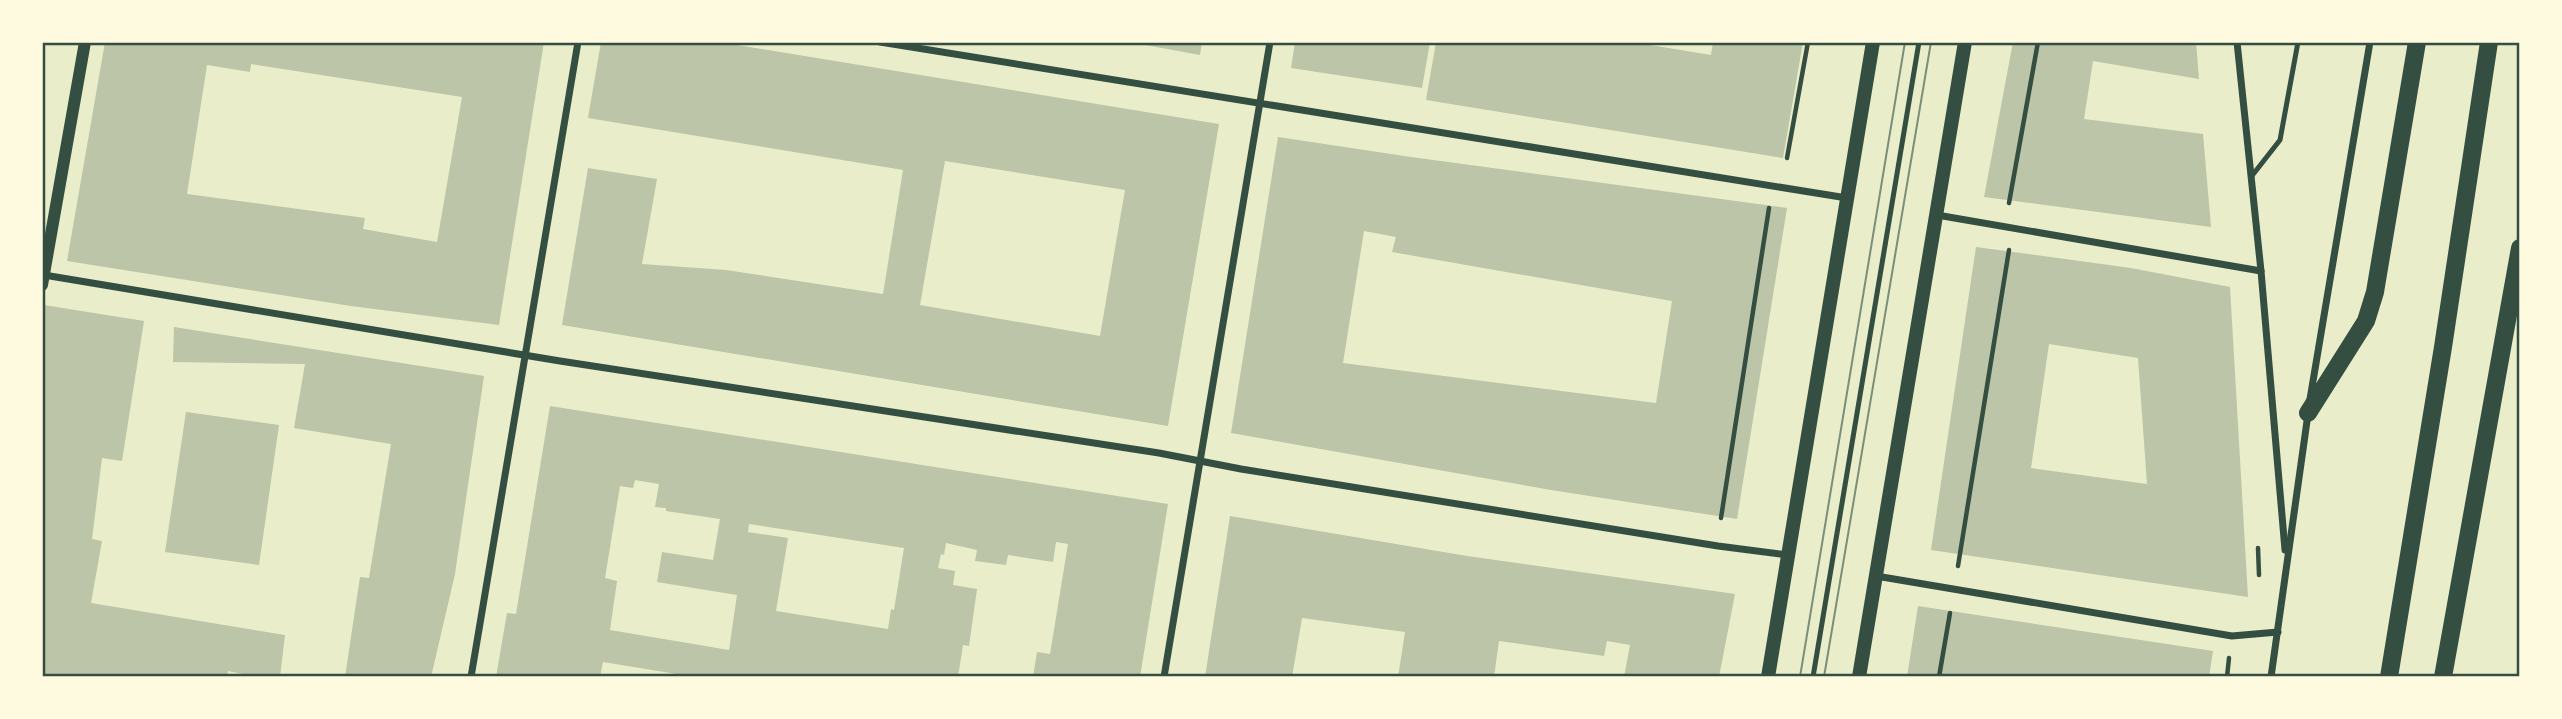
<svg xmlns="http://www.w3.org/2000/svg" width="2562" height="719" viewBox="0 0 2562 719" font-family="'IBM Plex Sans',sans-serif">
  <rect width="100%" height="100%" fill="#e9edc9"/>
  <g fill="#bcc5a7" fill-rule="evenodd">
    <path d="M105,42h439l-45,283 -148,-19 -284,-45zM251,64l211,33 -25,145 -74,-13 2,-11 -178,-24 20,-129 43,7z"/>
    <path d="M601,42h118l500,82 -51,302 -606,-101 26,-157 69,11 -15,85 84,6 157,24 20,-124 -315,-52zM945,161l180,29 -25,146 -180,-31z"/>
    <path d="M1129,42h73l-2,13z"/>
    <path d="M1295,42h135l-8,46 -131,-20z"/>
    <path d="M1436,42h196l79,13 2,-13h90l-20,116 -357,-58z"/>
    <path d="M2013,42h183l3,37 -106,-18 -9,58 119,15 8,93 -227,-30z"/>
    <path d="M1278,137l133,20 376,51 -50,311 -186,-29 -320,-57zM1364,231l32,6 -4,15 280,49 -16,102 -313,-40z"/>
    <path d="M1976,247l155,21 99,19 18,310 -317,-47zM2049,344l89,14 9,126 -116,-16z"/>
    <path d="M44,305l100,16 -22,140 -20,-3 -10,81 10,2 -11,62 194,32 -5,42h-23l-29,-6 -1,6h-185v-357z"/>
    <path d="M174,327l310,49 -29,198 -24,103h-86l15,-100 9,1 22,-134 -97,-16 11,-64 -132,-2z"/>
    <path d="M550,406l618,98 -28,173h-107l4,-25 13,2 18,-110 -12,-2 -3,20 -45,-7 -2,10 -31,-4 2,-11 -31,-7 -2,12 -3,-1 -3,14 17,3 -2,14 24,4 -8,57 -6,-1 -5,32h-263l-92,-15 -3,15h-104l11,-64 9,1zM635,480l24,4 -4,23 11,1v3l54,8 -7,41 -51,-8 -5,30 80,13 -8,55 -119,-20 7,-49 -12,-3 15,-92 13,2zM749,524l155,24 -10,62 -3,-1 -3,20 -112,-18 12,-73 -40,-6z"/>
    <path d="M186,412l93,13 -20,140 -94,-13z"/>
    <path d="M1230,516l237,40 268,38 -16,83h-95l6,-32 -23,-4 -3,15 -105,-15 -5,36h-96l7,-45 -103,-14 -10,59h-87z"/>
    <path d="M1918,606l295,45 -4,26h-302z"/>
  </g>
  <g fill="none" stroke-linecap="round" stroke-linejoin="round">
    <g stroke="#344e41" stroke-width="4.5">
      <path d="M1787,158l21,-116"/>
      <path d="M2009,203l29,-161"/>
      <path d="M1721,518l48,-310"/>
      <path d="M2258,548l1,27"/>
      <path d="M1958,566l51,-316"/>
      <path d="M1939,677l11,-64"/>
      <path d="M2227,677l2,-19"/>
    </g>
    <g stroke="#344e41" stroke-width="5">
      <path d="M2251,177l29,-37 18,-98"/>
      <path d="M1813,677l106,-635"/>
    </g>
    <g stroke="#344e41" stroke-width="7">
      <path d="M880,42l967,156"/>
      <path d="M2237,42l24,229 24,279"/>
      <path d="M1937,215l324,56"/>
      <path d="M44,275l516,86 599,92 82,16 477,77 70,9"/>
      <path d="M2310,399l60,-357"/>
      <path d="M1876,576l356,60 46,-4"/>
      <path d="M471,677l107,-635"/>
      <path d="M1164,677l106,-635"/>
      <path d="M2271,677l37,-263"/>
    </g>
    <path stroke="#344e41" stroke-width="12" d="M42,285l43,-243"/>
    <g stroke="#344e41" stroke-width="14">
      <path d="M1768,677l105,-635"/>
      <path d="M1859,677l106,-635"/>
    </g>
    <g stroke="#344e41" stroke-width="18">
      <path d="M2308,413l58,-92 9,-29 42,-250"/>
      <path d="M2389,677l54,-330 46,-305"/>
      <path d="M2443,677l77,-429"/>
    </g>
    <g stroke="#7c8e77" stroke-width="2">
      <path d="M1800,677l105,-635"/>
      <path d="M1824,677l107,-635"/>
    </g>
  </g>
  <rect width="2562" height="719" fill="none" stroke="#fefae0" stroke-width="88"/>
  <rect x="44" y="44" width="2474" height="631" fill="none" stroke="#344e41" stroke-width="2.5"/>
</svg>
